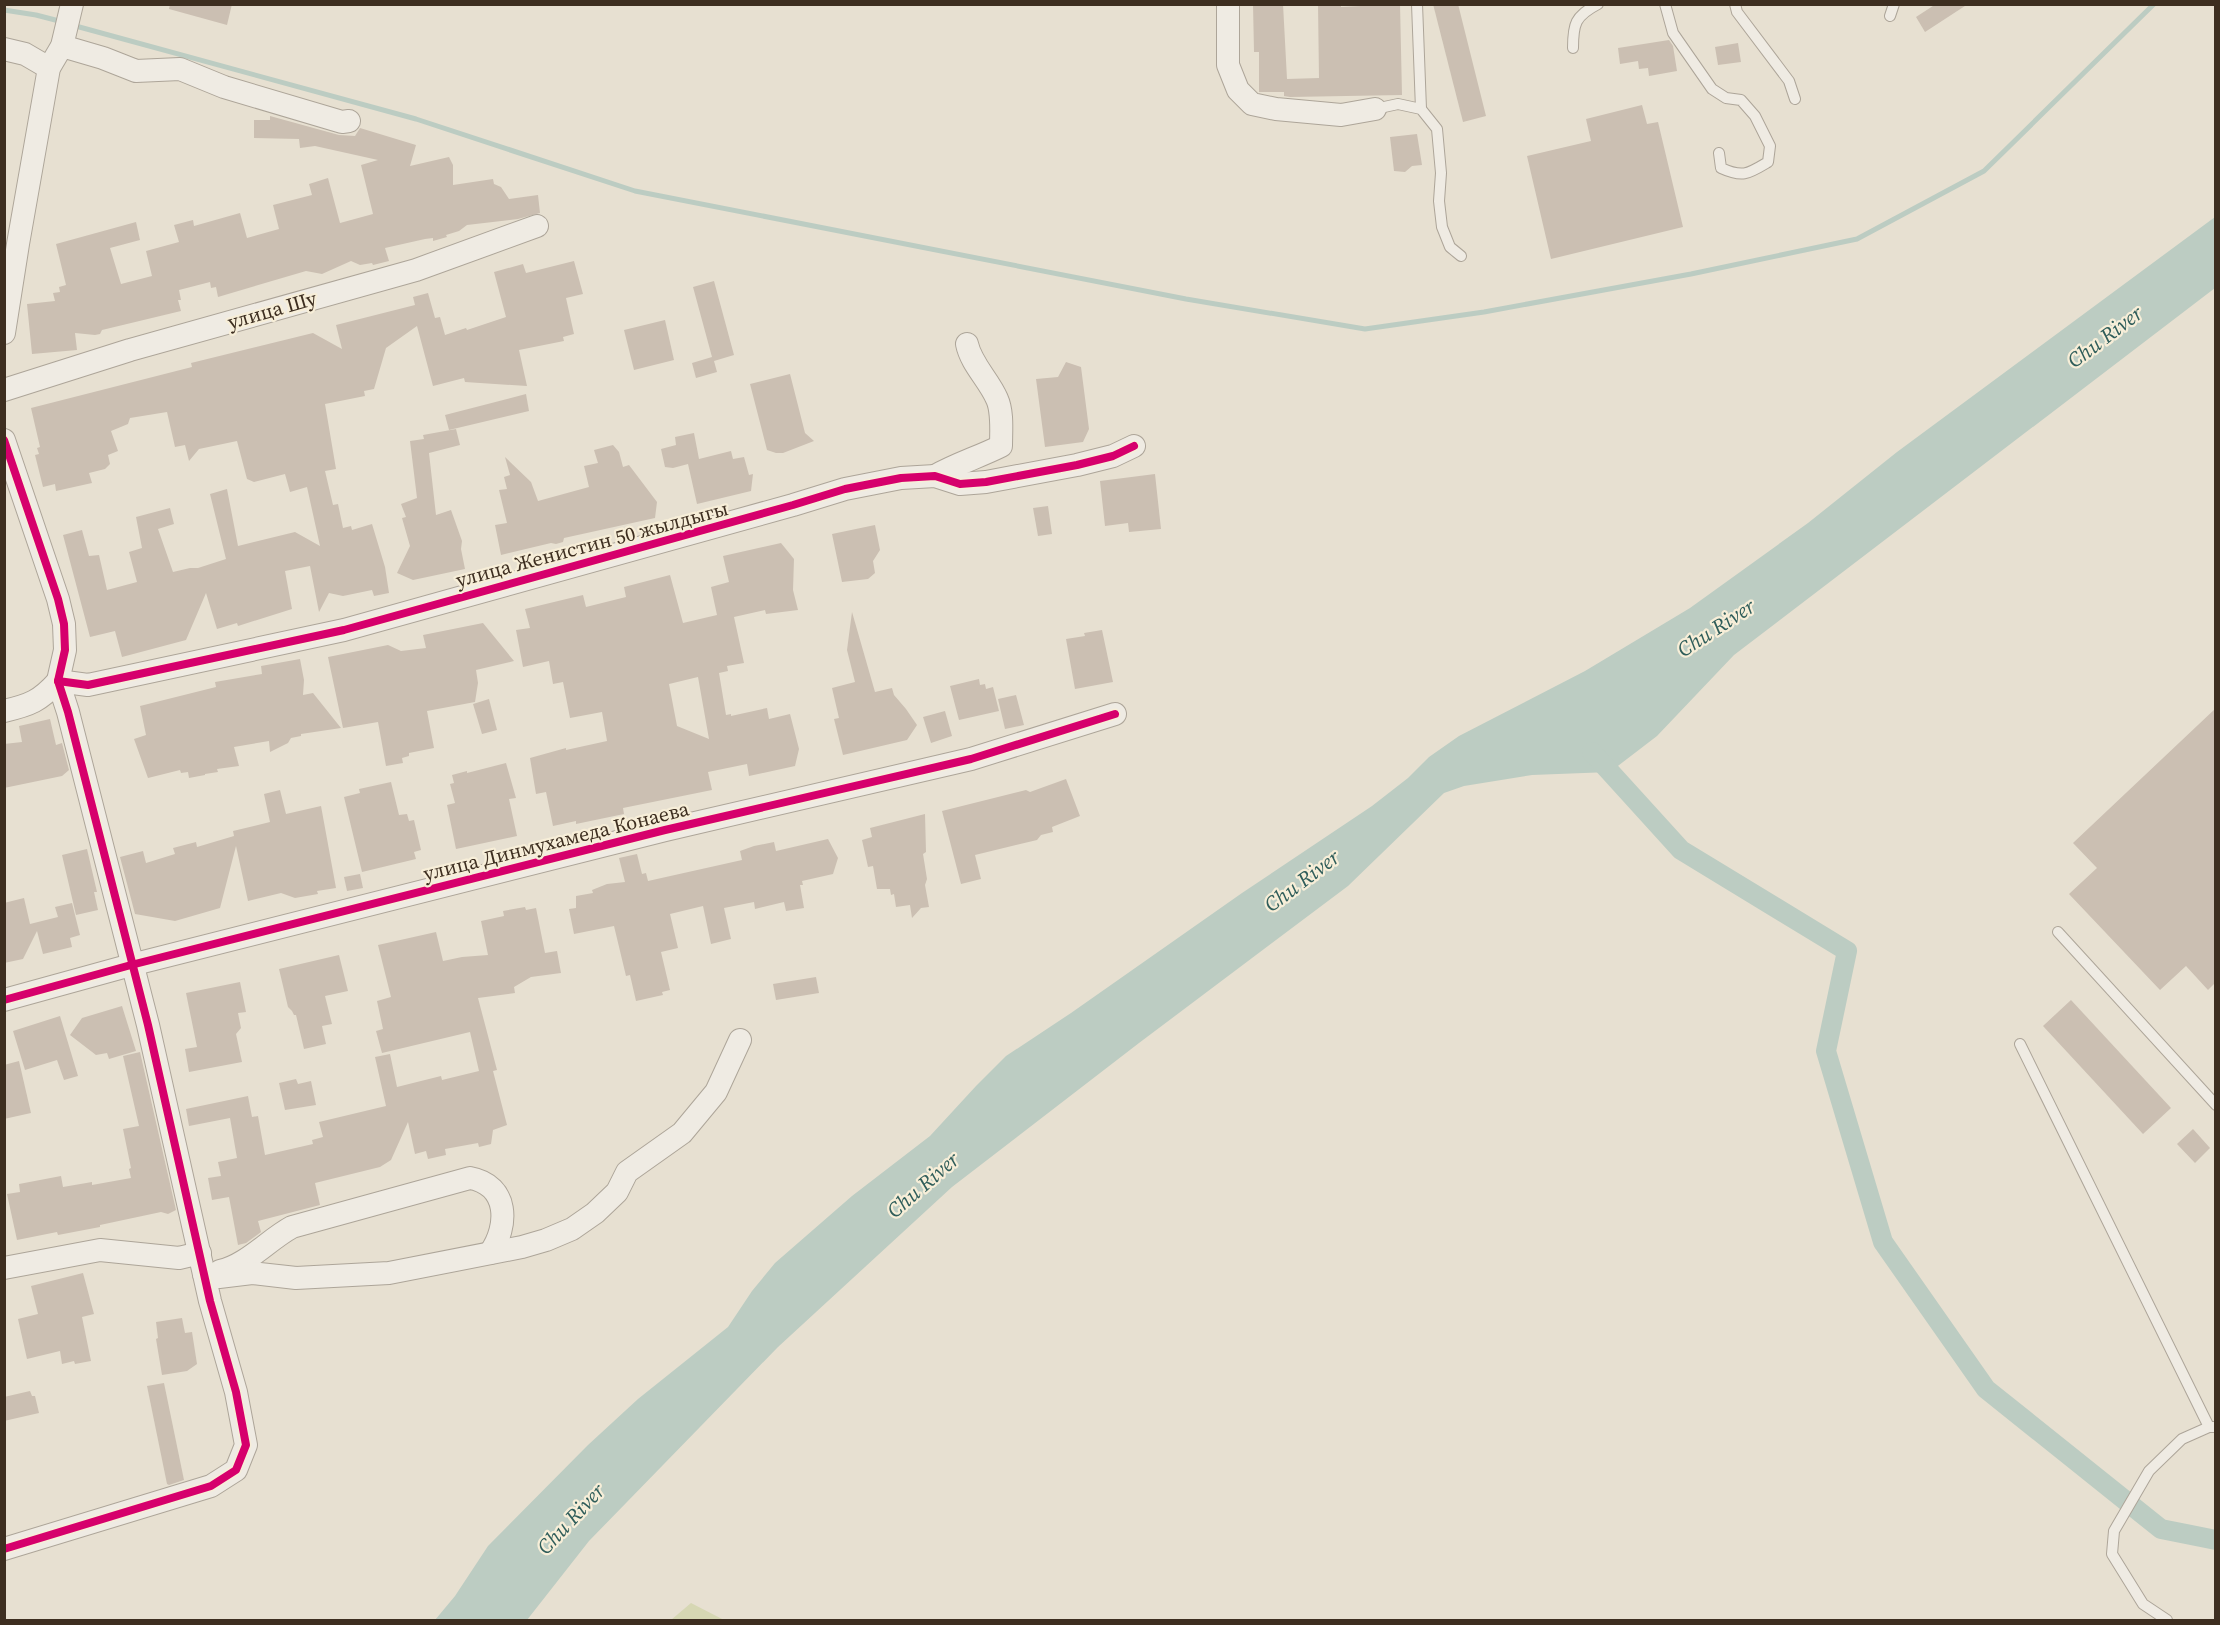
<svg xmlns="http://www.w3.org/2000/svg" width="2220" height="1625" viewBox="0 0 2220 1625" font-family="'Source Serif 4',serif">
  <rect width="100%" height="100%" fill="#e7e0d1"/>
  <path fill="#d6d7b3" d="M691,1603l33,17h-53z"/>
  <path fill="#bcccc2" d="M2215,217v71l-481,367 -77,81 -47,36 -78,3 -68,11 -20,7 -96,93 -209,157 -187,144 -174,160 -189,194 -62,79h-92l20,-24 33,-50 100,-101 50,-46 90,-72 24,-36 23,-28 77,-67 78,-60 46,-50 30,-30 65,-43 171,-120 130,-87 36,-28 21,-21 30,-21 126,-65 105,-63 118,-85 89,-71z"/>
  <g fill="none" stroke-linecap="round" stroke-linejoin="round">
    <g stroke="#bcccc2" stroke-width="5">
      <path d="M4,10l32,5 27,7"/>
      <path d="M72,25l344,94 219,72 551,108 179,30 119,-17 207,-38 166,-35 127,-68 170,-167"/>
    </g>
    <path stroke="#bcccc2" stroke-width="20" d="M1592,752l89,98 166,101 -21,100 57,191 103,147 175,140 55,11"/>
  </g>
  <g fill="#cbbfb2" fill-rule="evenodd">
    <path d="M170,4h62l-5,21 -58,-16z"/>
    <path d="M1253,4h30l4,75 32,-1 -1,-74h23v3l59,-3 2,91 -112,2 -6,-1v-4h-25v-40h-5z"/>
    <path d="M1433,4h25l28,112 -23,6z"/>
    <path d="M1936,4h32l-43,28 -9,-15z"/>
    <path d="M1669,40l4,6 4,25 -28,5 -1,-8 -9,1 -1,-8 -18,3 -2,-16z"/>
    <path d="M1738,43l3,19 -23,3 -3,-18z"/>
    <path d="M1642,105l5,19 11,-2 25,105 -132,32 -24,-103 64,-15 -5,-22z"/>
    <path d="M270,116l69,19 16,1 5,-8 56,17 -6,21 39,-9 4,8v20l40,-6 1,5 7,3 8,12 29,-4 2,18 -22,6 -51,6 -8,6 -13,4 1,2 -14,4v-3l-8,1 -40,9 4,13 -16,4 -1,-2 -12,2 -9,-4 -29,13 -16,-3 -88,26 -2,-10 -5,1 -1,-6 -31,8 2,10h-3l3,11 -79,19 -2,4 -5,1 -20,-2 2,17 -45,4 -5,-50 28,-3 -2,-8 7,-1 -1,-5 7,-2 -10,-41 80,-22 4,18 -30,8 11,36 31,-8 -6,-25 33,-9 -5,-17 19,-5 1,6 46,-13 7,25 32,-9 -6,-24 39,-10 -3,-11 19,-6 12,45 33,-9 -12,-49 17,-5 -63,-14 -15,2 -1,-9 -45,-1v-18h16z"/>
    <path d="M1417,134l5,31 -10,1 -7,6 -11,-1 -4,-34z"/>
    <path d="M574,261l9,33 -17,4 8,36 -11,3 1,4 -45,9 8,36 -62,-4 -1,-4 -31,8 -16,-60 -31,22 -12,41 -10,2 1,5 -40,8 11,65 -11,2 8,34 5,-1 5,24 8,-2 1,4 20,-6 13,43 4,26 -15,3 -2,-6 -29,6 -14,-3 -10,19 -9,-46 -25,5 7,38 -54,17 -1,-3 -20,6 -11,-36 -20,47 -64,17 -7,-26 -25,6 -27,-102 19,-5 7,26 10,-1 8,35 30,-8 -8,-30 13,-4 -6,-31 34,-9 4,16 -16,5 15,43 17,-4h8l28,-9 -16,-65 17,-5 11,57 57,-14 25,14 -13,-59 -17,5 -5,-18 -31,8 -7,-3 -10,-38 -38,8 -10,12 -4,-16 -10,2 -8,-35 -37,6 -2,6 -17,7 7,20 -10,4 2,9 -5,5 -16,4 3,10 -36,8 -1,-7 -12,3 -8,-32 4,-1 -2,-6 3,-1 -9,-39 161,-41 -1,-4 122,-30 29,16 -6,-24 79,-20 -2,-8 15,-4 7,25 5,-1 5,18 21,-7 1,2 39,-13 -12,-45 29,-8 3,9z"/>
    <path d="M714,281l20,74 -20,6 3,11 -21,6 -4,-15 20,-6 -19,-70z"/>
    <path d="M665,320l9,40 -40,10 -10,-40z"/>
    <path d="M1066,362l15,5 8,62 -6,13 -38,5 -9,-68 22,-2z"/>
    <path d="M790,374l15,59 9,8 -31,12h-7l-9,-3 -17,-66z"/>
    <path d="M526,394l3,17 -80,19 -4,-15z"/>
    <path d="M456,429l4,16 -31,8 7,62 15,-5 11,31 -1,8 4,20 -52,11 -16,-7 13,-27 -8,-28 4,-1 -5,-13 16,-6 -7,-57 14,-2 -1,-4z"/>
    <path d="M694,433l5,26 32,-8 2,8 11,-2 5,18 4,-1 -2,17 -54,13 -9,-40 -15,4 -8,-1 -4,-18 15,-4 -1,-8z"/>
    <path d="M613,445l6,7 4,15 6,-2 28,37 -2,16 -91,20 -1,4 -7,2 -5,-1 -50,12 -6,-30 12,-2 -8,-33 8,-1 -3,-12 6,-2 -5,-18 26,25 7,19 51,-14 -5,-21 14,-3 -4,-13z"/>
    <path d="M1155,474l6,55 -32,3 -1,-9 -23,3 -5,-45z"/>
    <path d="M1048,506l4,28 -14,2 -5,-28z"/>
    <path d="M875,525l5,25 -7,11 2,12 -7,6 -26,3 -10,-48z"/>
    <path d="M781,543l13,16 -1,31 5,20 -32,4 -1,-4 -31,7 10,46 -17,3 1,5 -9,2 7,42 5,-1v2l36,-8 2,11 21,-5 9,35 -4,17 -46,10 -2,-12 -39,8 4,18 -89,18 1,6 -48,10v-3l-23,5 -7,-34 -10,2 -6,-36 36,-10v2l41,-9 -5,-29 -32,6 -7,-36 -10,2 -4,-23 -26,6 -7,-37 14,-2 -5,-19 58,-14 3,12 40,-10 -2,-10 46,-12 13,48 34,-8 -6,-28 18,-5 -6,-26zM698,677l11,62 -32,-13 -8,-42z"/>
    <path d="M852,612l23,80 17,-4 2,7 12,14 11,16 -10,15 -64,15 -9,-36 5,-1 -7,-30 23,-6 -8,-32z"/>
    <path d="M483,623l31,38 -38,9 2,13 -3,19 -48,9 7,37 -25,5v3l-7,2 1,5 -17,3 -8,-44 -35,6 -15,-71 60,-12 13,6 25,-3 -3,-13z"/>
    <path d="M1102,630l11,52 -38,7 -9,-50 19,-3 -1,-3z"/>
    <path d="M300,659l4,21 -1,15 10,-2 28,35 -40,6v2l-10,2 -3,5 -18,9 -1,-11 -35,6 5,19 -22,3 1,3 -13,2v1l-16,3 -1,-6 -7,1 -1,-3 -32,8 -14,-39 12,-4 -6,-29 76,-19 -1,-5 47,-8 -1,-8z"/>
    <path d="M979,679l1,6 5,-1 1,5 7,-2 6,24 -40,9 -9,-34z"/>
    <path d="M1016,695l8,30 -19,4 -7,-30z"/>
    <path d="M489,699l8,31 -15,4 -9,-30z"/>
    <path d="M2216,708v274l-8,8 -22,-24 -26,24 -91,-96 28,-26 -24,-25z"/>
    <path d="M945,711l7,25 -21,7 -8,-26z"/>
    <path d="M50,719l6,26 6,-2 7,27 -7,6 -58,12v-44l18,-2 -3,-16z"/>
    <path d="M506,763l10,35 -7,1 8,37 -61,13 -9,-44 8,-2 -5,-19 4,-1 -2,-8 15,-4v2z"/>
    <path d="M1066,779l14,37 -28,11 1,5 -12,3 -4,5 -62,15 6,24 -20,5 -19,-73 84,-21 4,2z"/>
    <path d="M391,782l8,33 8,-1 2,7 5,-1 7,30 -7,2 2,7 -54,13 -18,-75 16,-4 -1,-4z"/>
    <path d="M280,790l6,24 35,-8 15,82 -19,3 1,3 -23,4 -14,-5 -33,8 -12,-55 -16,62 -45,13 -40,-7 -15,-57 23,-6 3,12 29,-9 -2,-6 23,-6 1,5 37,-11 -1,-5 37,-9 -6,-28z"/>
    <path d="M925,814l1,38 -3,2 4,25 -2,6 4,22 -8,1 -9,10 -2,-13 -14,2 -2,-13 -3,1 -1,-6h-13l-4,-23 -5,1 -6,-27 10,-3 -2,-9z"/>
    <path d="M828,839l10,19 -5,16 -31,7 1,4h-3l4,23 -18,3 -2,-9 -29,7 -1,-7 -30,6 7,31 -20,5 -8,-38 -33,8 8,34 -17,4 9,38 -8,2 1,3 -27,6 -6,-26 -4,1 -12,-50 -40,8 -5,-25 7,-1v-12l17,-3 -1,-3 15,-6 18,-2 -6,-24 18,-4 5,20 4,-1 2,8 94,-21 -2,-9 14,-5 20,-4 2,9z"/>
    <path d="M87,849l10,43h-3l4,18 -22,5 -14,-60z"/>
    <path d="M360,874l3,14 -16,3 -3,-14z"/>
    <path d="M24,898l6,26 28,-7 -3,-10 17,-4 8,32 -10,3 2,9 -29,7 -6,-23 -14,28 -19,4v-60z"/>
    <path d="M525,907l1,3 10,-2 9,45 12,-2 4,22 -30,4 -17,10 1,6 -37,5 19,72 -4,1 14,54 -14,5 -2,14 -12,3 -1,-4 -33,6 1,6 -18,4 -2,-8 -11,3 -7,-32 -17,38 -11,7 -65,16 5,22 -62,16 3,11 -15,11 -8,2 -9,-48 -17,3 -4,-22 13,-2 -3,-14 19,-4 -7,-40 -41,8 -3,-17 62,-13 4,21 6,-1 7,39 48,-11 -1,-4 11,-3 -4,-15 67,-16 -11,-49 15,-3 7,33 44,-11 1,4 37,-9 -9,-39 -88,21 -6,-22 7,-2 -6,-28 14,-4 -13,-52 58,-13 7,29 19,-4 26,-2 -7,-34 23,-5 -1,-5z"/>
    <path d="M339,955l9,36 -23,5 7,28 -10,2 4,18 -22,5 -8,-34h-2l-2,-4 -4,-4 -9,-38z"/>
    <path d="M816,977l3,16 -43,7 -3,-16z"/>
    <path d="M240,982l6,30 -8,1 3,15 -5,6 6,28 -53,10 -4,-23 12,-2 -11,-54z"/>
    <path d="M2071,1000l100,108 -28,26 -100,-108z"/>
    <path d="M122,1006l14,45 -27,8 -2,-6 -11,2 -26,-20 12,-17z"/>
    <path d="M60,1016l18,60 -14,4 -7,-20 -32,10 -12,-39z"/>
    <path d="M140,1052l36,158 -8,4 -7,-2 -61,13v2l-42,8 -1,-3 -40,8 -10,-46 13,-2 -1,-8 42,-8 2,11 29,-5v3l39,-7 -2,-9 2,-1 -8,-39 16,-3 -16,-70z"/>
    <path d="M19,1061l12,52 -27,6v-54z"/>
    <path d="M296,1079l2,5 13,-3 5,24 -31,5 -6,-27z"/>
    <path d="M2193,1129l17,19 -15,15 -18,-19z"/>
    <path d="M83,1273l11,41 -12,3 9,44 -16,3 -1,-3 -12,3 -2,-13 -33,8 -9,-40 20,-5 -7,-28z"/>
    <path d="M182,1318l3,15 7,-1 5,32 -10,7 -25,4 -6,-36 2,-1 -2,-16z"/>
    <path d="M164,1383l20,97 -15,5 -2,-1 -20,-98z"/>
    <path d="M30,1391l2,5h3l4,17 -35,8v-24z"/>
  </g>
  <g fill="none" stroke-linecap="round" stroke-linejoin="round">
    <g stroke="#ada599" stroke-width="12">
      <g id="service">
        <path d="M1417,4l4,105"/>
        <path d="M1665,4l8,29 39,56 14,9 15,2 14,16 15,30 -2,16c-20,12 -25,16 -47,6l-2,-15"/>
        <path d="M1735,4l2,8 52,69 6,18"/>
        <path d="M1890,16l4,-12"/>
        <path d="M1573,48c0,-24 2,-32 25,-44"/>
        <path d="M1375,109l23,-5 23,5 16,20 4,44 -2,28 3,26 8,20 11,9"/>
        <path d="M2058,932l158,173"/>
        <path d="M2020,1044l189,383h7"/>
        <path d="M2167,1620l-24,-16 -31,-50 2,-23 35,-60 33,-32 27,-12"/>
      </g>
    </g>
    <g stroke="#ada599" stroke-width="24">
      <g id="minor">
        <path d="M1228,4v61l10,25 14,14 24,5 65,6 34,-6"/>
        <path d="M62,46l41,12 33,13 44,-2 44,18 118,35 7,-1"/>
        <path d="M4,49l21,5 24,14"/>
        <path d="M4,333l14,-89 31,-176 13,-22 10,-42"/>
        <path d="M4,390l126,-40 286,-80 121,-44"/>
        <path d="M4,440l54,159 6,25 1,26 -7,31 10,31 80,313 62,276 26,91 10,53 -10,25 -25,16 -207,63"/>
        <path d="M935,476c21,-12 44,-19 66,-30 0,-14 2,-34 -4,-47 -8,-19 -26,-35 -30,-55"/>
        <path d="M58,681l30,4 256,-55 449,-125 52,-16 56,-11 34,-2 25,8 26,-2 91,-17 36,-9 21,-10"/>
        <path d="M4,711c26,-6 36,-10 54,-30"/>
        <path d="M4,1000l127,-35 534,-135 306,-71 144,-45"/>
        <path d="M4,1268l96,-18 79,8 21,-5"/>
        <path d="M220,1271c27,-6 48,-31 72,-44l178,-49c39,7 39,48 20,75"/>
        <path d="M204,1274l15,3 33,-4 44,5 93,-5 133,-26 24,-7 26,-11 23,-16 22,-21 10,-20 55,-39 34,-41 24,-52"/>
      </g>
    </g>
    <use href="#service" stroke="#efebe3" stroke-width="10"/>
    <use href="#minor" stroke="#efebe3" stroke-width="22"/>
    <g stroke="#f7eed8" stroke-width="11">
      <g id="cycleway">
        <path d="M4,440l54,159 6,25 1,26 -7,31 10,31 80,313 62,276 26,91 10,53 -10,25 -25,16 -207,63"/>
        <path d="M58,681l30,4 256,-55 449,-125 52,-16 56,-11 34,-2 25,8 26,-2 91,-17 36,-9 21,-10"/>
        <path d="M4,1000l127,-35 534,-135 306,-71 144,-45"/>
      </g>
    </g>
    <use href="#cycleway" stroke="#d6006c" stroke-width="8"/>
  </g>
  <g text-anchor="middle" stroke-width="4.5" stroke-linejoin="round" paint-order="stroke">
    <g font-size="20" fill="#3d2e20" stroke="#f7eed8">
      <text transform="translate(272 310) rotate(-16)" y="7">улица Шу</text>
      <text transform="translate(592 544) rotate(-15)" y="7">улица Женистин 50 жылдыгы</text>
      <text transform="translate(556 841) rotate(-14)" y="7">улица Динмухамеда Конаева</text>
    </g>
    <g font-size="21" font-style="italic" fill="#2f5d5a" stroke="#f7eed8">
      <text transform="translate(2105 337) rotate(-37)" y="7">Chu River</text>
      <text transform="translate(1716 628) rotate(-33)" y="7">Chu River</text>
      <text transform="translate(1302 881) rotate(-37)" y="7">Chu River</text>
      <text transform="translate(923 1185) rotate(-41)" y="7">Chu River</text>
      <text transform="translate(571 1519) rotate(-47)" y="7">Chu River</text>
    </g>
  </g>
  <rect width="2220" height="1625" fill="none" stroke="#3d2e20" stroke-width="12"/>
</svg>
